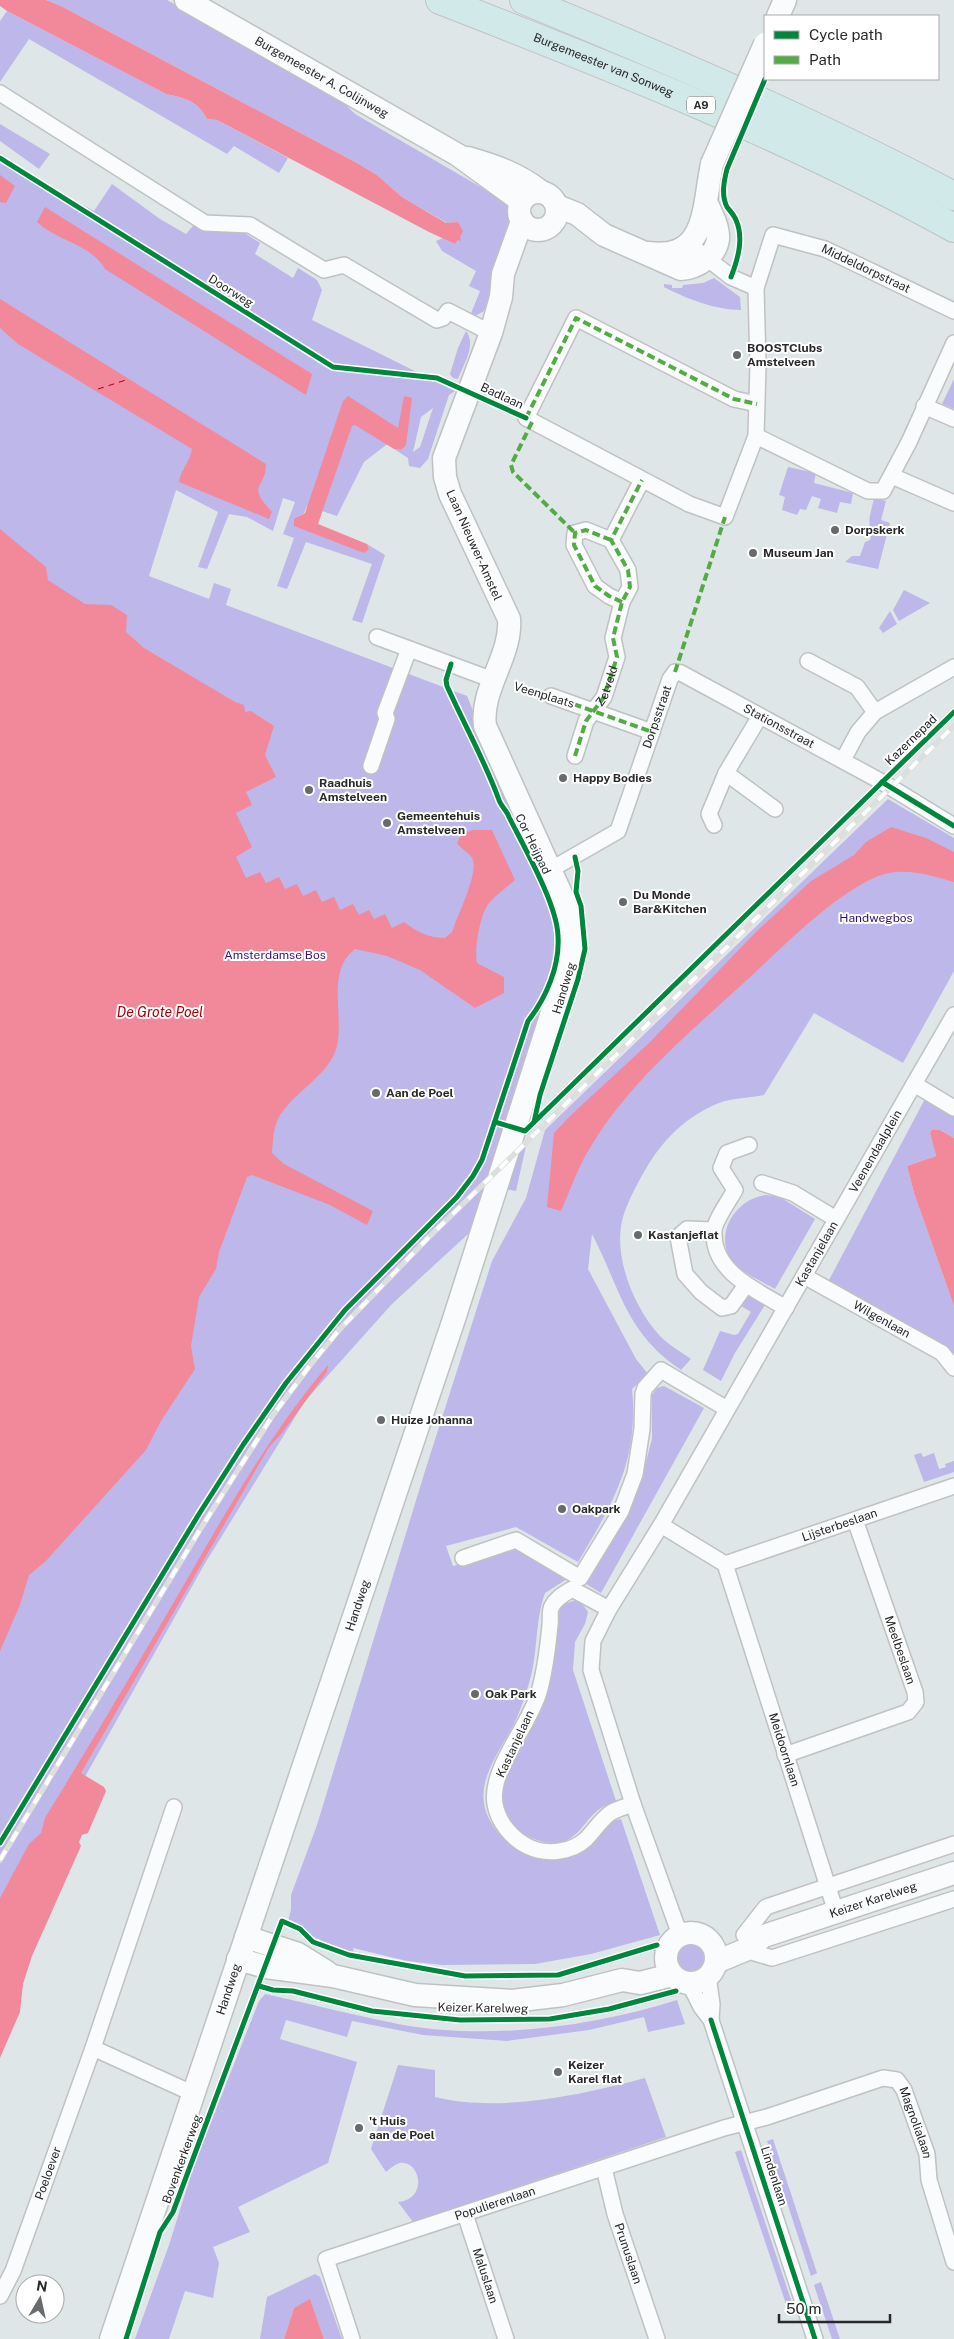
<svg xmlns="http://www.w3.org/2000/svg" width="954" height="2339" viewBox="0 0 954 2339" font-family="'Public Sans',sans-serif">
  <rect width="100%" height="100%" fill="#dee6e8"/>
  <g fill="#beb7e9" fill-rule="evenodd">
    <path d="M46,0h121l170,96 18,18 148,86 10,15 -3,21 -26,75 -7,4 -7,1 10,-25 -11,-5 7,-15 -34,-20 -6,-10 7,-3 12,6 5,-7 -2,-15 -11,1 -45,-26 -25,-22 -20,-12 -296,-157z"/>
    <path d="M7,11l159,83c19,4 32,7 41,25l10,1 71,38 -9,15 -45,-27 -7,8 -198,-115 -29,43v-61z"/>
    <path d="M0,124l50,30 -11,15 -39,-28z"/>
    <path d="M0,162l94,49 18,-27 48,35 26,15 7,-8 50,6 17,11 -5,11 38,24 5,-10 19,12 5,10 -10,30 143,71 -6,4 -21,64 -8,9 -11,-2 -1,-8 -14,-9 7,1 7,-22 -44,34 -27,54 -30,-10 -3,7 -6,4 71,32 -2,-5 18,11 -23,68 -10,-3 20,-56 -66,-22 -19,47 -10,-3 17,-48 -11,-4 12,-32 -12,-4 -10,33 -26,-14 -18,-3 -22,55 -9,-2 20,-55 -42,-22 -27,86 60,23 5,-16 17,6 -5,16 241,91 98,245 -85,282 -88,81 -87,97 -101,164 -204,363zM433,408l-13,39 -7,5 8,-35zM187,464l71,32 13,16 -88,-42z"/>
    <path d="M714,278l26,19 1,13c-25,0 -54,-11 -77,-23v-3l8,1v3h10l1,-3 20,-2z"/>
    <path d="M466,331c11,14 -3,34 -8,48l-5,-1 -3,-4 8,-26z"/>
    <path d="M954,379v30l-12,-5z"/>
    <path d="M486,387l38,19 -4,5 -37,-18z"/>
    <path d="M788,467l28,6 -2,10 39,10 -2,11 -11,-2 -3,11 -19,-5 3,-9 -9,-3 -6,14 -6,-1 -3,6 -15,-5 3,-13 -6,-2z"/>
    <path d="M874,498l12,3 -5,19 9,3 -12,46 -33,-7 7,-6h8l5,-14 5,-2 2,-8c-6,-10 0,-23 2,-34z"/>
    <path d="M904,590l26,13 -31,18 -6,-11z"/>
    <path d="M890,611l7,13 -14,9 -4,-5z"/>
    <path d="M888,799l66,39v133l-51,92 -89,-50 -50,82c-14,3 -32,3 -45,8 -33,13 -58,38 -75,69 -8,14 -16,29 -21,45 -11,38 11,91 37,119 9,9 21,16 31,23l-10,11c-57,-39 -60,-81 -89,-136l-4,35 48,90 12,15 -16,15c7,72 -19,114 -54,173l-62,-35 -70,19 7,20 66,-17 51,28 -25,16c-10,26 -7,63 -16,90 -5,17 -11,35 -20,50 -22,38 -42,68 -5,106 12,13 32,21 51,21 34,-2 40,-38 66,-41l39,116 -69,19 -56,10 -93,1 -35,-4 -54,-13 1,7 -45,-20 -21,-14 3,-11v-15l26,-70 108,-354 67,-210 34,-63 19,-68z"/>
    <path d="M926,1097l28,16v25l-14,-8 -10,3 6,23 -29,10 7,27 40,113v53l-19,-19 -107,-58z"/>
    <path d="M526,1146l-10,45 -11,-2 9,-33z"/>
    <path d="M766,1195l14,2 35,22 -40,70c-10,-6 -32,-16 -40,-24 -24,-27 -1,-66 31,-70z"/>
    <path d="M749,1296h5l10,5 1,4 -30,48 -14,28 -18,-11 17,-39 14,4 4,-1 13,-22 -10,-6 2,-7z"/>
    <path d="M664,1386l40,22 -103,185 -18,-11 57,-98 12,-45v-44l5,-7z"/>
    <path d="M921,1453l2,4 11,-4 5,16 7,-2 -1,-3 9,-3v11l-30,10 -10,-27z"/>
    <path d="M576,1600l8,6 4,6 -3,12 -10,18 -2,28 43,131c-7,3 -15,6 -20,11 -12,10 -17,25 -34,30 -13,3 -29,-2 -40,-9 -50,-34 -2,-75 12,-113 13,-36 16,-78 27,-115z"/>
    <circle cx="691" cy="1958" r="13"/>
    <path d="M265,1994c46,10 92,22 138,31 88,15 189,2 274,-25l8,24 -37,8 -4,-15 -55,13 -82,11 -84,-6 -71,-14 -5,16 -61,-17 -6,19 77,23 -29,101 -90,44 12,25 -37,15 6,16 -6,35 -28,-7 -16,48h-34l34,-94 25,-80 65,-164z"/>
    <path d="M398,2065l37,5v27c65,16 146,-2 210,-19l21,59 -253,85 -15,-20c30,-2 23,-42 2,-39 -5,1 -10,6 -14,9l-15,-23z"/>
    <path d="M773,2139l44,134 -6,3 -44,-135z"/>
    <path d="M741,2150l53,159 -6,1 -53,-158z"/>
    <path d="M315,2274l5,3 22,62h-18l-14,-39 -16,8 -10,31h-24l7,-42z"/>
    <path d="M821,2282l19,57h-8l-18,-54z"/>
  </g>
  <g fill="#f2899b">
    <path d="M0,0h46l15,6 296,157 20,12 25,22 44,26 12,-1 5,9 -3,6 1,4 -3,-1 -3,4 -26,-12 -212,-112 -10,-1c-9,-18 -22,-21 -41,-25l-159,-83 -7,-5z"/>
    <path d="M0,175l15,11 -9,17 -6,-1z"/>
    <path d="M45,207l267,167 -6,21 -201,-126c-15,-26 -47,-27 -68,-47z"/>
    <path d="M0,299l266,165c0,26 -21,19 6,48l-3,7 -90,-37c2,-13 11,-20 13,-33l-174,-105 -18,-16z"/>
    <path d="M348,396l50,32 6,-32 8,2 -6,47 -5,5 -7,-1 -39,-24 -3,1 -34,98 49,20 2,5 -5,4 -70,-27v-7l11,-6 38,-112z"/>
    <path d="M0,529l46,38 2,13 37,24 26,1 16,10 -1,17 18,16 91,54 9,3 1,7 6,-1 23,15 -9,29 11,22 -30,15 6,13 -16,8 16,34 -16,10 10,21 14,-6 6,11 13,-6 6,12 12,-5 6,12 13,-6 6,12 12,-5 6,13 13,-6 6,11 10,-5 5,9 11,-5 7,14 12,-6c13,10 25,16 41,16l7,-6c5,-15 26,-58 21,-72 -2,-6 -11,-10 -16,-17l5,-10 11,-3h19l23,50c-8,7 -19,15 -26,23 -9,11 -15,47 -12,60l27,14v16l-29,15 -55,-38 -33,-14 -32,-7c-29,22 -11,66 -18,97 -8,31 -45,46 -59,73 -5,10 -5,23 -6,34l12,11 89,47 -6,14 -37,-20 -78,-30 -5,2 -28,75 -3,17 -17,28 -8,49 4,23 -34,52 -15,29 -101,112 -16,13 -9,30 -20,46z"/>
    <path d="M891,827l35,11 28,14v30c-25,-7 -52,-16 -78,-5 -45,20 -91,68 -127,101 -55,51 -116,100 -156,165 -14,21 -22,45 -32,68l-14,-4 7,-74 16,-17 79,-73 107,-111 55,-51 43,-26 12,-13z"/>
    <path d="M932,1130h8l14,8v168l-40,-113 -7,-27 29,-10 -6,-23z"/>
    <path d="M328,1365l-1,7 -45,61 -13,14 -188,326 23,14 2,4 -18,42 -6,2 -3,7 2,4 -49,110 -9,28 -3,28 -20,46v-160l29,-54 12,-11 4,-15c49,-80 97,-161 144,-242 42,-73 84,-146 139,-211z"/>
    <path d="M310,2299l14,40h-40l10,-31z"/>
  </g>
  <g fill="none" stroke-linecap="round" stroke-linejoin="round">
    <path stroke="#a5010f" stroke-width="1" stroke-dasharray="6 5" stroke-linecap="butt" d="M98,389l28,-9"/>
    <g stroke="#c0c1c1" stroke-width="18">
      <g id="street">
        <path d="M0,93l205,130 45,2 74,45 20,-5 93,55 6,-2 5,-7 43,22"/>
        <path d="M689,244l42,33 25,11"/>
        <path id="s1" d="M757,404l-23,-5 -158,-81 -50,100 163,86 36,13 31,-81 2,-71 -2,-77 17,-53 52,14 129,62"/>
        <path d="M924,406l30,13"/>
        <path d="M756,436l112,55h15l26,-49 45,-99"/>
        <path d="M892,476l62,27"/>
        <path d="M611,540l-25,-10 -11,3 -1,12 21,41 14,10 13,6"/>
        <path d="M377,637l116,43"/>
        <path d="M808,661l49,26 18,25"/>
        <path d="M551,696l101,36"/>
        <path id="s2" d="M575,756l11,-35 18,-24 13,-40 -4,-19 9,-36 8,-15 -2,-17 -17,-30 31,-60"/>
        <path d="M843,760l15,-28 17,-20 79,-45"/>
        <path d="M371,766l16,-47 -2,-6 24,-64"/>
        <path d="M726,773l49,36"/>
        <path d="M714,825l-5,-11 17,-41 34,-57"/>
        <path id="s3" d="M550,870l68,-39 52,-152 5,-7 6,1 201,109 72,44"/>
        <path d="M954,1015l-40,69 40,24"/>
        <path d="M749,1145l-22,8 -6,15 14,22c-5,9 -21,32 -21,41 -2,41 42,59 72,77"/>
        <path d="M762,1183l31,10 43,26"/>
        <path d="M713,1230l-26,-1 -9,8 7,37 16,18 21,16 9,-2 15,-21"/>
        <path id="s4" d="M804,1276l138,77 12,15"/>
        <path d="M661,1525l64,39"/>
        <path d="M463,1558l53,-18 64,38 41,-67 14,-37 7,-45 1,-35 2,-6 16,-18 66,39"/>
        <path id="s5" d="M725,1564l111,348"/>
        <path id="s6" d="M725,1564l229,-78"/>
        <path d="M609,1609l-37,-20c-8,5 -16,9 -20,17 -3,5 -1,13 -2,19 -2,21 -5,46 -11,67 -9,33 -50,77 -44,112 3,18 17,35 34,43 17,8 42,6 57,-8 8,-8 13,-17 23,-25 6,-5 16,-7 24,-10"/>
        <path d="M785,1755l123,-43 8,-10 -1,-10 -60,-172"/>
        <path id="s7" d="M680,1935l-47,-131 -42,-134 2,-29 16,-32 52,-84 253,-441"/>
        <path d="M744,1935l22,-28 188,-63"/>
        <path d="M745,1950l27,8 182,-59"/>
        <path d="M708,1976l4,28 -1,16"/>
        <path d="M689,1983l12,24 10,13 104,319"/>
        <path d="M93,2048l101,46"/>
        <path id="s8" d="M604,2168l11,46 42,125"/>
        <path id="s9" d="M465,2214l41,125"/>
        <path id="s10" d="M0,2296l13,-25 80,-223 81,-241"/>
        <path id="s11" d="M352,2339l-26,-80 398,-131 43,-11 116,-39 14,2 7,10 23,64 2,26 25,82"/>
      </g>
    </g>
    <g stroke="#c0c1c1" stroke-width="25">
      <g id="secondary">
        <path id="s12" d="M186,0l272,155 63,46"/>
        <path d="M778,16l7,-16"/>
        <path d="M468,158c28,8 50,16 72,33"/>
        <circle cx="538" cy="211" r="19"/>
        <path d="M557,206l20,8 27,21 77,34c16,-1 35,-13 37,-30 1,-12 -7,-26 -12,-37"/>
        <path d="M648,253c60,8 55,-47 64,-89"/>
        <circle cx="691" cy="1958" r="25"/>
        <path d="M246,1937l52,17 29,18"/>
        <path d="M238,1959l28,8 67,9 82,19 97,6 51,-6 59,-15 18,3 32,-8"/>
        <path id="s13" d="M716,1962l29,-12 19,-14 190,-63"/>
        <path id="s14" d="M111,2339l343,-1020 116,-363c2,-20 0,-39 -7,-58l-78,-172c-5,-37 27,-70 24,-107l-59,-125 -5,-17 -1,-19 47,-125 10,-36 2,-23 19,-53"/>
      </g>
    </g>
    <g stroke="#c0c3c4" stroke-width="30">
      <g id="highway">
        <path id="s15" d="M440,0c175,68 349,137 514,228"/>
        <path d="M524,0c146,60 290,122 430,196"/>
      </g>
    </g>
    <use href="#street" stroke="#fafbfc" stroke-width="15"/>
    <use href="#secondary" stroke="#fafbfc" stroke-width="22"/>
    <use href="#highway" stroke="#d2e9e9" stroke-width="28"/>
    <g stroke="#dededc" stroke-width="5.5">
      <path id="rail" d="M0,1860l201,-332 72,-113 38,-51 28,-34 88,-91 527,-513"/>
    </g>
    <use href="#rail" stroke="#fff" stroke-width="4" stroke-dasharray="11" stroke-linecap="butt"/>
    <g stroke="#c0c1c1" stroke-width="25" stroke-linecap="butt">
      <path id="secondary-bridge" d="M712,164l53,-120"/>
    </g>
    <use href="#secondary-bridge" stroke="#fafbfc" stroke-width="22"/>
    <g stroke="#53ab44" stroke-width="4" stroke-dasharray="8 4" stroke-linecap="butt">
      <path d="M526,418l50,-100 158,81 23,5"/>
      <path d="M532,422l-21,43 2,7 62,61"/>
      <path d="M611,540l-25,-10 -11,3 -1,12 21,41 14,10 13,6"/>
      <path d="M675,672l50,-155"/>
      <path d="M551,696l101,36"/>
      <path d="M575,756l11,-35 18,-24 13,-40 -4,-19 9,-36 8,-15 -2,-17 -17,-30 31,-60"/>
    </g>
    <g stroke="#fff" stroke-width="8">
      <g id="cycleway">
        <path d="M0,158l333,209 104,11 89,40"/>
        <path d="M731,277c7,-18 13,-39 5,-57 -2,-5 -6,-9 -9,-13 -6,-12 -3,-26 0,-38l38,-90"/>
        <path d="M882,782l72,44"/>
        <path d="M495,1122l30,9 429,-419"/>
        <path d="M534,1122l6,-27 38,-116 7,-30 -4,-43 -5,-14 2,-21 -3,-14"/>
        <path d="M0,1843l199,-329 44,-69 43,-62 59,-73 112,-113 16,-21 9,-16 46,-139c18,-23 32,-55 30,-85 -1,-32 -34,-89 -49,-119 -2,-6 -8,-11 -10,-17 -14,-39 -35,-76 -52,-114l-1,-6 5,-16"/>
        <path d="M259,1986l14,4 20,1 79,20 88,9 90,-1 59,-10 67,-18"/>
        <path d="M711,2020l104,319"/>
        <path d="M126,2339l34,-107 13,-20 109,-291 18,8 13,13 36,13 116,21 93,-1 99,-30"/>
      </g>
    </g>
    <use href="#cycleway" stroke="#00873e" stroke-width="5"/>
  </g>
  <g fill="#686b6c" stroke="#fff" stroke-width="2">
    <circle cx="737" cy="355" r="5"/>
    <circle cx="835" cy="530" r="5"/>
    <circle cx="753" cy="553" r="5"/>
    <circle cx="563" cy="778" r="5"/>
    <circle cx="309" cy="790" r="5"/>
    <circle cx="387" cy="823" r="5"/>
    <circle cx="623" cy="902" r="5"/>
    <circle cx="376" cy="1093" r="5"/>
    <circle cx="638" cy="1235" r="5"/>
    <circle cx="381" cy="1420" r="5"/>
    <circle cx="562" cy="1509" r="5"/>
    <circle cx="475" cy="1694" r="5"/>
    <circle cx="558" cy="2072" r="5"/>
    <circle cx="359" cy="2128" r="5"/>
  </g>
  <g text-anchor="middle" stroke-width="4" stroke-linejoin="round" paint-order="stroke">
    <rect fill="#fff" stroke="#696969" stroke-width="1" x="687" y="96.5" width="28" height="17" rx="4"/>
    <g font-size="11" font-weight="bold" fill="#292929">
      <text x="701" y="109">A9</text>
    </g>
    <g font-size="12" fill="#292929" stroke="#fff">
      <text dy="4" stroke="none"><textPath href="#s15" startOffset="176">Burgemeester van Sonweg</textPath></text>
      <text dy="4" stroke="none"><textPath href="#s12" startOffset="156">Burgemeester A. Colijnweg</textPath></text>
      <text dy="4" stroke="none"><textPath href="#s1" startOffset="925">Middeldorpstraat</textPath></text>
      <text transform="translate(231 291) rotate(32)" y="4">Doorweg</text>
      <text transform="translate(502 396) rotate(25)" y="4">Badlaan</text>
      <text transform="translate(474 545) rotate(66)" y="4">Laan Nieuwer-Amstel</text>
      <text dy="4" stroke="none"><textPath href="#s2" startOffset="78">Zetveld</textPath></text>
      <text transform="translate(544 695) rotate(17)" y="4">Veenplaats</text>
      <text dy="4" stroke="none"><textPath href="#s3" startOffset="199">Dorpsstraat</textPath></text>
      <text dy="4" stroke="none"><textPath href="#s3" startOffset="365">Stationsstraat</textPath></text>
      <text transform="translate(911 740) rotate(-44)" y="4">Kazernepad</text>
      <text transform="translate(533 844) rotate(64)" y="4">Cor Heijpad</text>
      <text transform="translate(564 988) rotate(-73)" y="4">Handweg</text>
      <text dy="4" stroke="none"><textPath href="#s7" startOffset="874">Veenendaalplein</textPath></text>
      <text dy="4" stroke="none"><textPath href="#s7" startOffset="756">Kastanjelaan</textPath></text>
      <text dy="4" stroke="none"><textPath href="#s4" startOffset="89">Wilgenlaan</textPath></text>
      <text dy="4" stroke="none"><textPath href="#s6" startOffset="121">Lijsterbeslaan</textPath></text>
      <text dy="4" stroke="none"><textPath href="#s14" startOffset="774">Handweg</textPath></text>
      <text transform="translate(900 1650) rotate(71)" y="4">Meelbeslaan</text>
      <text transform="translate(515 1744) rotate(-65)" y="4">Kastanjelaan</text>
      <text dy="4" stroke="none"><textPath href="#s5" startOffset="195">Meidoornlaan</textPath></text>
      <text dy="4" stroke="none"><textPath href="#s13" startOffset="170">Keizer Karelweg</textPath></text>
      <text dy="4" stroke="none"><textPath href="#s14" startOffset="369">Handweg</textPath></text>
      <text transform="translate(483 2008) rotate(1)" y="4">Keizer Karelweg</text>
      <text dy="4" stroke="none"><textPath href="#s11" startOffset="731">Magnolialaan</textPath></text>
      <text transform="translate(182 2159) rotate(-70)" y="4">Bovenkerkerweg</text>
      <text dy="4" stroke="none"><textPath href="#s10" startOffset="132">Poeloever</textPath></text>
      <text transform="translate(774 2176) rotate(72)" y="4">Lindenlaan</text>
      <text dy="4" stroke="none"><textPath href="#s11" startOffset="262">Populierenlaan</textPath></text>
      <text dy="4" stroke="none"><textPath href="#s8" startOffset="89">Prunuslaan</textPath></text>
      <text dy="4" stroke="none"><textPath href="#s9" startOffset="65">Maluslaan</textPath></text>
    </g>
    <g font-size="12" font-weight="bold" fill="#292929" stroke="#fff" text-anchor="start">
      <text x="747" y="352">BOOSTClubs<tspan x="747" dy="14">Amstelveen</tspan></text>
      <text x="845" y="534">Dorpskerk</text>
      <text x="763" y="557">Museum Jan</text>
      <text x="573" y="782">Happy Bodies</text>
      <text x="319" y="787">Raadhuis<tspan x="319" dy="14">Amstelveen</tspan></text>
      <text x="397" y="820">Gemeentehuis<tspan x="397" dy="14">Amstelveen</tspan></text>
      <text x="633" y="899">Du Monde<tspan x="633" dy="14">Bar&amp;Kitchen</tspan></text>
      <text x="386" y="1097">Aan de Poel</text>
      <text x="648" y="1239">Kastanjeflat</text>
      <text x="391" y="1424">Huize Johanna</text>
      <text x="572" y="1513">Oakpark</text>
      <text x="485" y="1698">Oak Park</text>
      <text x="568" y="2069">Keizer<tspan x="568" dy="14">Karel flat</tspan></text>
      <text x="369" y="2125">'t Huis<tspan x="369" dy="14">aan de Poel</tspan></text>
    </g>
    <g font-size="12" fill="#33136c" stroke="#fff">
      <text x="876" y="922">Handwegbos</text>
      <text x="275" y="959">Amsterdamse Bos</text>
    </g>
    <g font-size="14" font-style="italic" fill="#a5010f" stroke="#fff">
      <text x="160" y="1017">De Grote Poel</text>
    </g>
  </g>
  <rect x="764" y="15" width="175" height="65" fill="#ffffff" stroke="#a9a9a9"/>
  <rect x="774" y="31" width="25" height="8" fill="#00873e" stroke="#a9a9a9"/>
  <text x="809" y="40" font-size="15" fill="#292929">Cycle path</text>
  <rect x="774" y="56" width="25" height="8" fill="#53ab44" stroke="#a9a9a9"/>
  <text x="809" y="65" font-size="15" fill="#292929">Path</text>
  <g transform="translate(40 2299) rotate(9)"><circle r="24" fill="#ffffff" stroke="#a9a9a9"/>
  <path d="M0-4L9 19L0 12L-9 19Z" fill="#686b6c"/>
  <text y="-8" font-size="14" font-weight="bold" text-anchor="middle" fill="#292929">N</text>
  </g>
  <path d="M779 2314v8h111v-8" fill="none" stroke="#292929" stroke-width="2.5"/>
  <text x="786" y="2314" font-size="15" fill="#292929" stroke="#ffffff" stroke-width="4" paint-order="stroke">50 m</text>
</svg>
